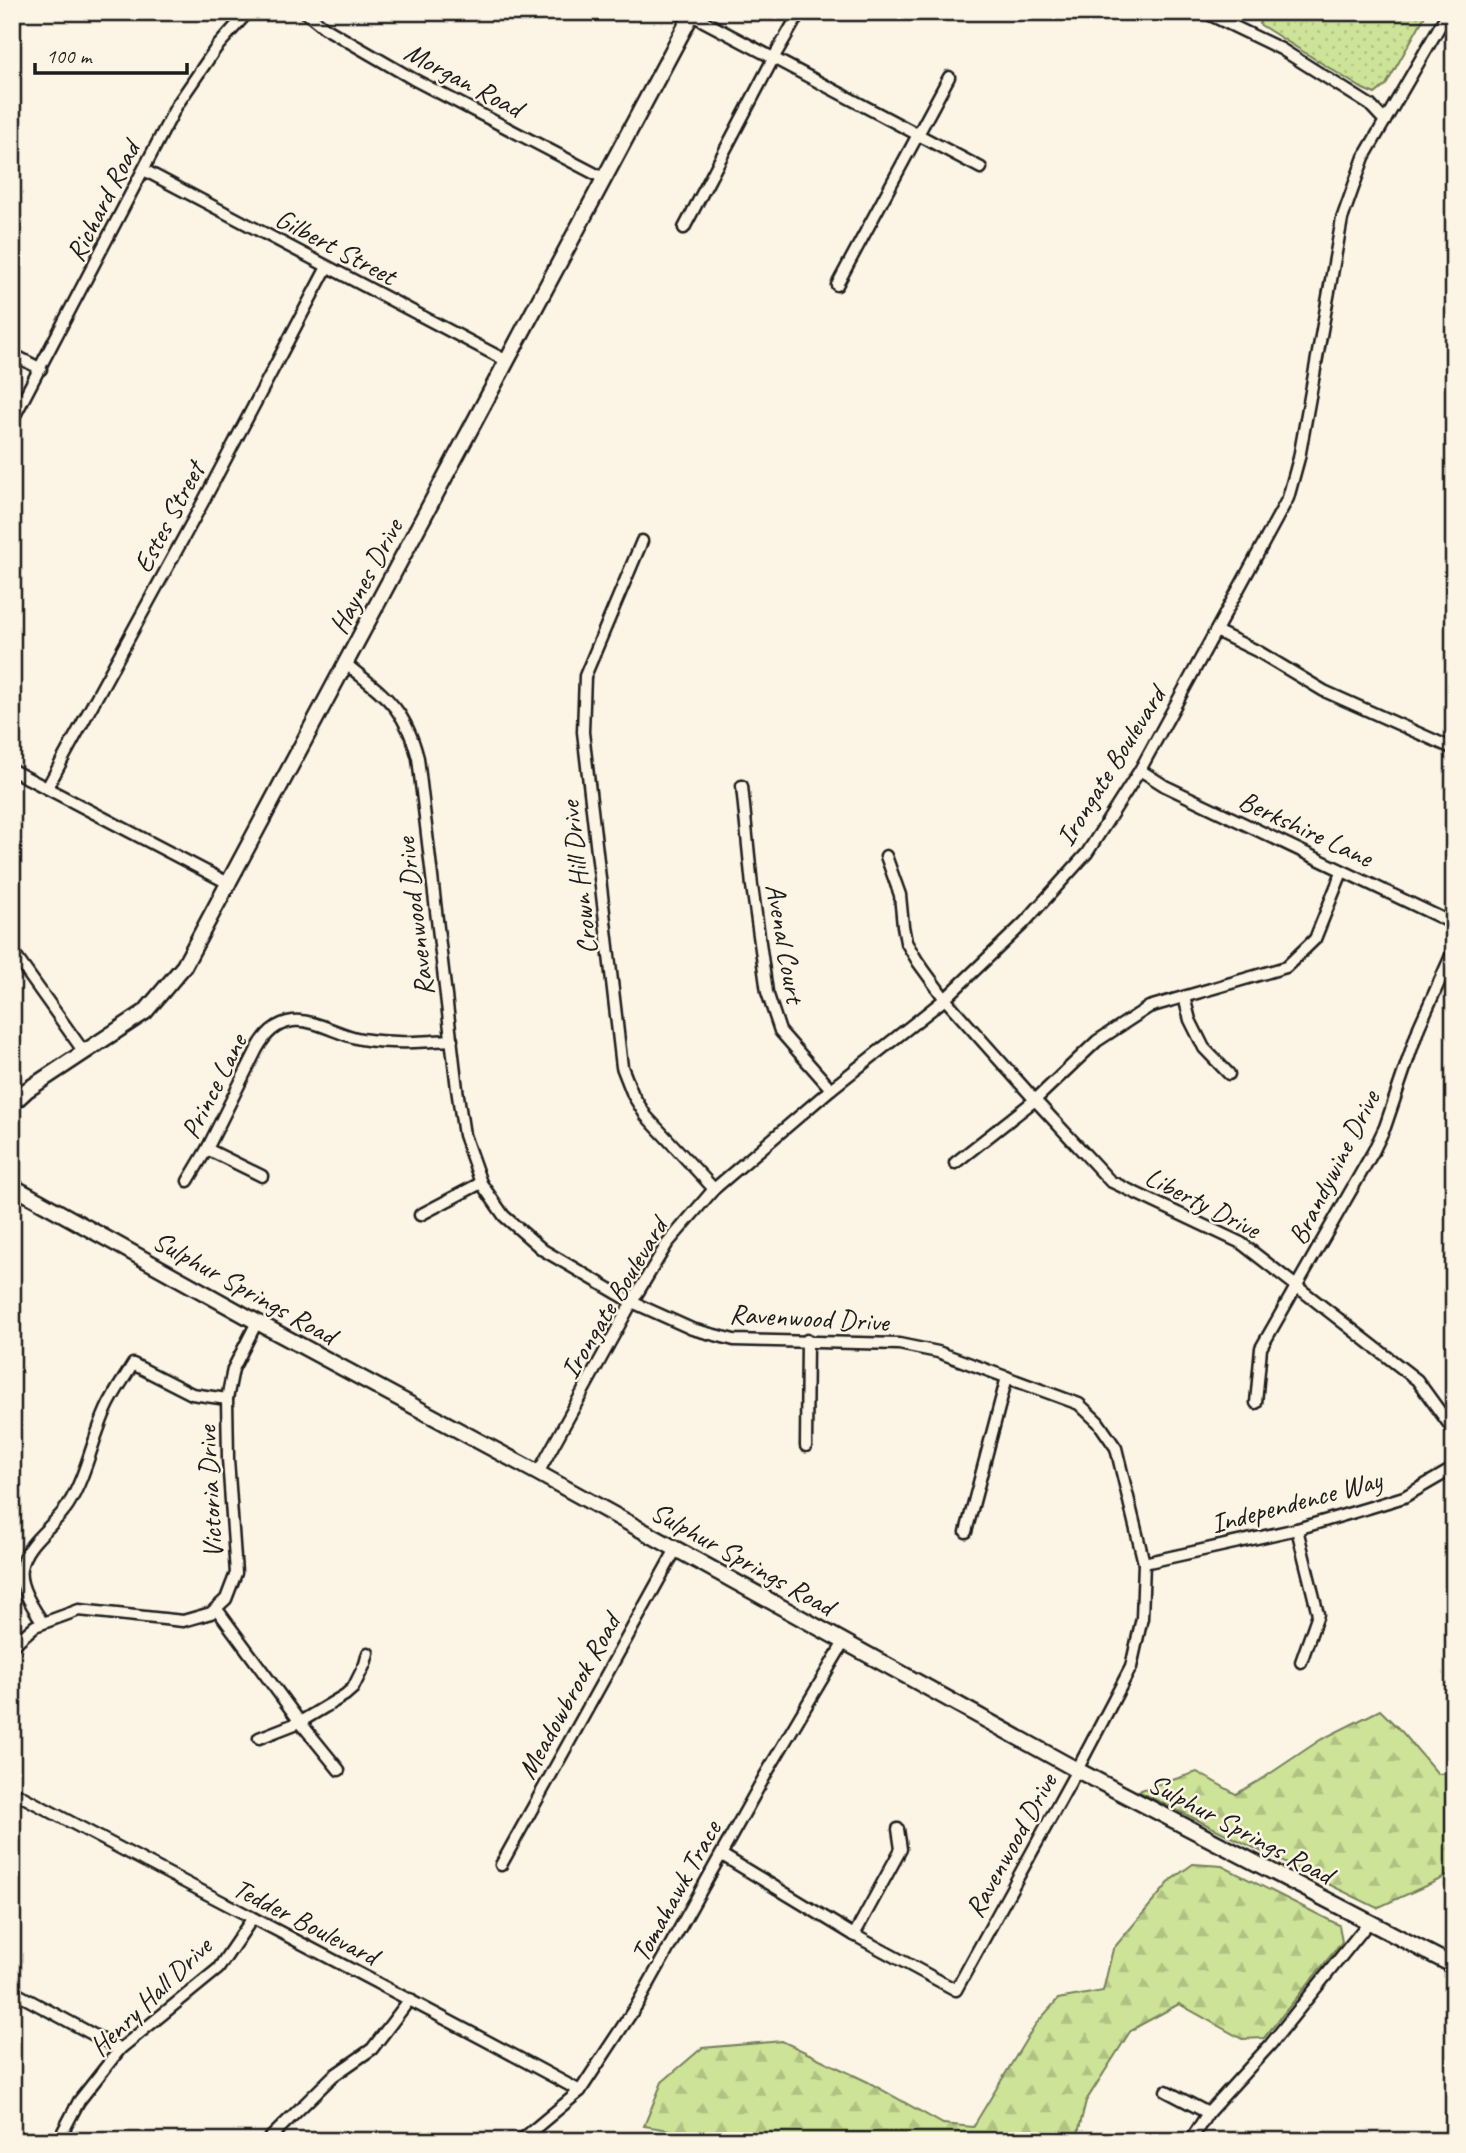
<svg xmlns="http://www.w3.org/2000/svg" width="1466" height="2153" viewBox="0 0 1466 2153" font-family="Caveat,sans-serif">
  <defs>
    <pattern id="grass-dots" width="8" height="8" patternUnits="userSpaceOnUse" patternTransform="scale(1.75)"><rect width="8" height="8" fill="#cde398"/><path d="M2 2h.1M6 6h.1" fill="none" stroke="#afc282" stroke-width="1.8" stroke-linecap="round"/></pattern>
    <pattern id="forest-firs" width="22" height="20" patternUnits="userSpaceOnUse" patternTransform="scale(1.75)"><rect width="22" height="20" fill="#cde398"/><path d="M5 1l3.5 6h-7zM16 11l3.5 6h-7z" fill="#afc282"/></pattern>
  </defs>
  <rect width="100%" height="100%" fill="#fcf5e5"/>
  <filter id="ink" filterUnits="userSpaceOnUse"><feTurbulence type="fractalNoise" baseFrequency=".0143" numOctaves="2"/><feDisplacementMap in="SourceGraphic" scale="14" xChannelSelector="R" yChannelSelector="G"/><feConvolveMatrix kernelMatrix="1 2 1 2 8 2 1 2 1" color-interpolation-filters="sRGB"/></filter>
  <g filter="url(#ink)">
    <path fill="url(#grass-dots)" stroke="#74805a" stroke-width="2" d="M1265,12h162l-41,73 -11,9 -12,-5 -104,-65z"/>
    <g fill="url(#forest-firs)" stroke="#74805a" stroke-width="2">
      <path d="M1380,1710l23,23 35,41 16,-2v101l-77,35 -239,-117 59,-19 39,22 29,-17 55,-37z"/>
      <path d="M1193,1864l29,2 117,59 3,17 -78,96 -22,1 -63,-35 -48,26 -45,71 -10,40h-390l3,-8 -45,-7 18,-44 40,-34 80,-7 86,41 75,42 30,3 62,-102 23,-26 45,-8 10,-42 59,-70z"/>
    </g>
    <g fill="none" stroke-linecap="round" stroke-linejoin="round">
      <g stroke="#1c1c1c" stroke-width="15">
        <g id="street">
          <path d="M305,12l20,16 88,51 192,100"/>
          <path d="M1204,12l77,37 89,56 15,16"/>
          <path d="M692,15l289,153"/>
          <path d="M144,170l363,191"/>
          <path d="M684,228l90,-171 26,-45"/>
          <path d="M837,285l112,-208"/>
          <path d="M12,354l29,15"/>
          <path d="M12,421l165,-316 39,-57 32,-36"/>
          <path d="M642,541l-57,135 -2,56 39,335 11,28 13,21 68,73"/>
          <path d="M1216,631l43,21 65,39 130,58"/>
          <path d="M346,664c38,31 59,43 72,94l39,331 7,46 17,48 23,33 39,34 89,52 60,27 42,11 165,4 39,8 141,52 19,18 18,26 28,115 -2,55 -11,49 -54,103 -121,220 -102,-55 -132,-80"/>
          <path d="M12,770l218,114"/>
          <path d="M1140,770l25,16 289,138"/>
          <path d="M742,786l10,100 15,106 13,39 51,58"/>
          <path d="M47,788l156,-286 124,-235"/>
          <path d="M886,856l14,39 3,31 3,16 12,20 27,37 90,101 75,81 131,62 176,137 37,51"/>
          <path d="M12,951l72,101"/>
          <path d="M1184,997l6,23 14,28 25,26"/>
          <path d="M207,1149l55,27"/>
          <path d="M955,1163l80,-63 62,-59 52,-34 137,-40 29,-28 27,-67"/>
          <path d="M188,1181l19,-32 50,-100c8,-14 18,-26 36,-28 23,-2 45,14 68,18 30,5 60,3 91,1"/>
          <path d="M420,1215l61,-32"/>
          <path d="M1256,1403l5,-55 112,-196 12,-25 34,-100 35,-78"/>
          <path d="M806,1446l1,-106"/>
          <path d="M538,1473l94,-171 35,-58 47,-55 117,-100 114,-90 79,-76 63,-70 53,-83 148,-272 11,-40 43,-239 22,-62 84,-145"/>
          <path d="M1297,1529l21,85 -17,48"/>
          <path d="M966,1532l41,-155"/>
          <path d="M1144,1563l153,-34 71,-21 36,-11 50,-29"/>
          <path d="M216,1608l84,114 39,48"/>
          <path d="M43,1623c-9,-14 -25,-37 -22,-54 4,-27 33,-42 47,-64 18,-29 24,-64 38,-95 7,-16 18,-31 27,-46l59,30 35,5"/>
          <path d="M12,1646l23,-20 44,-16 104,11 28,-8 15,-14 10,-26 -8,-114 -1,-60 6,-30 24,-47"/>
          <path d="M259,1738l41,-16 45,-27 8,-7 12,-24 3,-11"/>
          <path d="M12,1791c189,101 380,198 568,300"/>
          <path d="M501,1865l175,-316"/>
          <path d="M854,1935l47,-86 -3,-20"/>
          <path d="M12,1991l108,58"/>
          <path d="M1166,2091l42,22"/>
          <path d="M58,2141l21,-40 41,-52 98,-80 34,-50"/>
          <path d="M267,2141l66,-65 39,-27 38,-50"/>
          <path d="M520,2141l60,-50 58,-88 128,-229 78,-132"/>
          <path d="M1190,2141l18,-28 62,-68 99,-123"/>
        </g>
      </g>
      <g stroke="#1c1c1c" stroke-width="19">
        <g id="secondary">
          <path d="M12,1104l15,-14 118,-78 39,-46 509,-954"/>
          <path d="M12,1186l245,136 281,151 539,297 377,196"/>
        </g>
      </g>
      <use href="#street" stroke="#fcf5e5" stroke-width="10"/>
      <use href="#secondary" stroke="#fcf5e5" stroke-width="14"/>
    </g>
  </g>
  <g text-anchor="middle" stroke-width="5" stroke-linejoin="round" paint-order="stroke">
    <g font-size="28" fill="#1c1c1c" stroke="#fcf5e5">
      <text transform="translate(464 79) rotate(28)" y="10">Morgan Road</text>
      <text transform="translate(102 201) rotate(-63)" y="10">Richard Road</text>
      <text transform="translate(336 246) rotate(28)" y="10">Gilbert Street</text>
      <text transform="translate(168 517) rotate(-62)" y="10">Estes Street</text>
      <text transform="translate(365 576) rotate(-62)" y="10">Haynes Drive</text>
      <text transform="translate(1110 766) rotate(-58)" y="10">Irongate Boulevard</text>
      <text transform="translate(1306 828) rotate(25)" y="10">Berkshire Lane</text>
      <text transform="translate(578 878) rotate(-97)" y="10">Crown Hill Drive</text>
      <text transform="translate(414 917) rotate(-97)" y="10">Ravenwood Drive</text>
      <text transform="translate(786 943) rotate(80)" y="10">Avenal Court</text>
      <text transform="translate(213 1086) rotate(-63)" y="10">Prince Lane</text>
      <text transform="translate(1333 1167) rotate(-63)" y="10">Brandywine Drive</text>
      <text transform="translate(1203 1202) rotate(27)" y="10">Liberty Drive</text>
      <text transform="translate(245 1287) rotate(29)" y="10">Sulphur Springs Road</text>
      <text transform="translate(613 1298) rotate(-59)" y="10">Irongate Boulevard</text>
      <text transform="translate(809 1317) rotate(3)" y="10">Ravenwood Drive</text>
      <text transform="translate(209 1492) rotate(-93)" y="10">Victoria Drive</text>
      <text transform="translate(1296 1501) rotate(-15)" y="10">Independence Way</text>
      <text transform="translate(743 1558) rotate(29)" y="10">Sulphur Springs Road</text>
      <text transform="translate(568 1696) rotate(-61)" y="10">Meadowbrook Road</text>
      <text transform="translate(1241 1828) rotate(28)" y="10">Sulphur Springs Road</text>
      <text transform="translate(1010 1845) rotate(-61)" y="10">Ravenwood Drive</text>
      <text transform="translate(675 1891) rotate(-61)" y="10">Tomahawk Trace</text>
      <text transform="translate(306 1921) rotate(27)" y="10">Tedder Boulevard</text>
      <text transform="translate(150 1996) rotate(-44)" y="10">Henry Hall Drive</text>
    </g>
  </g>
  <rect width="1466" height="2153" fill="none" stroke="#fcf5e5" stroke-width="42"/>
  <rect x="21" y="21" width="1424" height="2111" fill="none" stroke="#1c1c1c" stroke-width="2.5" filter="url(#ink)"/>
  <path d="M35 63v10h152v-10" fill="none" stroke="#1c1c1c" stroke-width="3.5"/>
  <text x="46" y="63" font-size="21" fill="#1c1c1c" stroke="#fcf5e5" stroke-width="5" paint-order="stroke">100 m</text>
</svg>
